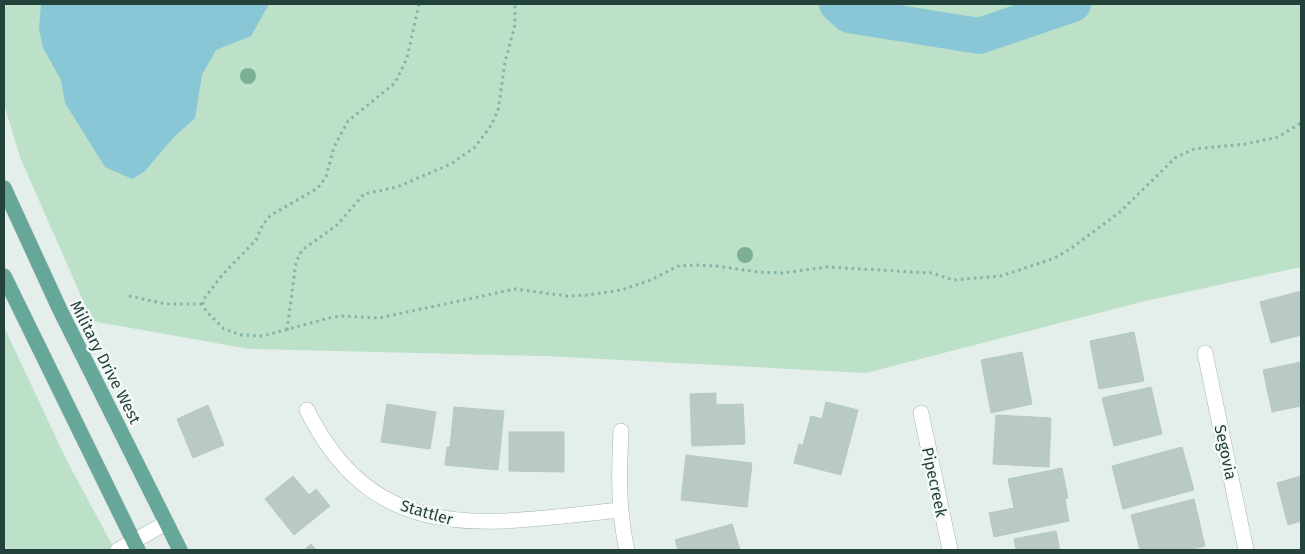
<svg xmlns="http://www.w3.org/2000/svg" width="1305" height="554" viewBox="0 0 1305 554" font-family="'Fira Sans',sans-serif">
  <rect width="100%" height="100%" fill="#e4eeea"/>
  <g fill="#bce1c8">
    <path d="M4,4h1297v263l-156,34 -279,72 -322,-17 -295,-7 -157,-28 -72,-164 -16,-53z"/>
    <path d="M4,327l63,134 48,89h-111z"/>
  </g>
  <path fill="#89c7d6" d="M41,4h228l-18,32 -35,14 -14,25 -7,43 -21,19 -29,34 -13,8 -27,-12 -40,-64 -4,-23 -18,-32 -4,-19z"/>
  <g fill="none" stroke-linecap="round" stroke-linejoin="round">
    <path stroke="#89c7d6" stroke-width="36" d="M837,4l12,11 130,21 94,-32"/>
  </g>
  <g fill="#b9c9c3" stroke="#b6c9c2">
    <path d="M1301,291v44l-30,8 -11,-41z"/>
    <path d="M1134,332l10,49 -45,8 -9,-48z"/>
    <path d="M1022,352l10,52 -41,9 -10,-53z"/>
    <path d="M1301,362v44l-29,6 -9,-42z"/>
    <path d="M1151,387l11,47 -48,12 -12,-48z"/>
    <path d="M716,393v12l27,-1 2,40 -53,2 -2,-52z"/>
    <path d="M826,402l32,8 -17,65 -47,-12 5,-19 4,1 8,-29 11,3z"/>
    <path d="M387,404l49,8 -6,37 -49,-7z"/>
    <path d="M208,405l16,40 -31,13 -16,-39z"/>
    <path d="M454,407l50,4 -6,59 -53,-5 2,-18h3z"/>
    <path d="M996,415l55,3 -2,49 -56,-3z"/>
    <path d="M509,432h55v40l-55,-1z"/>
    <path d="M1182,447l12,43 -71,19 -11,-43z"/>
    <path d="M686,455l66,8 -5,44 -66,-7z"/>
    <path d="M1062,468l6,30 -3,1 4,22 -75,16 -5,-24 25,-5 -6,-29z"/>
    <path d="M293,476l16,19 7,-6 14,17 -36,29 -29,-36z"/>
    <path d="M1301,476v45l-13,4 -11,-42z"/>
    <path d="M1194,499l11,47 -16,4h-49l-9,-35z"/>
    <path d="M732,524l8,26h-62l-3,-10z"/>
    <path d="M1056,531l4,19h-44l-2,-11z"/>
    <path d="M311,544l6,6h-13z"/>
  </g>
  <g fill="none" stroke-linecap="round" stroke-linejoin="round">
    <g stroke="#a6b7b2" stroke-width="16">
      <g id="minor">
        <path d="M1205,353l41,197"/>
        <path d="M307,410c70,141 183,113 313,100"/>
        <path d="M921,413l29,137"/>
        <path d="M621,431c-2,40 -3,80 6,119"/>
        <path d="M118,550l48,-27"/>
      </g>
    </g>
    <g stroke="#c1cac8" stroke-width="16">
      <g id="major">
        <path d="M4,188l56,122 120,240"/>
        <path d="M4,276l134,274"/>
      </g>
    </g>
    <g stroke="#83b4a7" stroke-width="3" stroke-dasharray="2.5 4" stroke-linecap="butt">
      <path d="M419,4l-12,54 -12,25 -47,38 -14,26 -8,30 -8,11 -47,27 -8,9 -7,16 -34,35 -18,24 -1,5 3,7 18,18 18,6 21,1 66,-18 12,-2 38,2 136,-29 52,7 21,-1 33,-5 30,-10 27,-14 17,-1 21,1 42,6 25,1 44,-6 105,6 21,7 48,-4 54,-18 18,-11 47,-35 55,-54 19,-9 52,-5 32,-7 23,-14"/>
      <path d="M129,296l37,8h37"/>
      <path d="M287,330l9,-68 6,-12 35,-25 27,-31 33,-7 54,-23 24,-17 15,-20 8,-16 7,-49 10,-37v-21"/>
    </g>
    <use href="#minor" stroke="#fff" stroke-width="15"/>
    <use href="#major" stroke="#66a799" stroke-width="15"/>
  </g>
  <g fill="#7daf94">
    <circle cx="248" cy="76" r="8"/>
    <circle cx="745" cy="255" r="8"/>
  </g>
  <g text-anchor="middle" stroke-width="5" stroke-linejoin="round" paint-order="stroke">
    <g font-size="16" fill="#22423b" stroke="#f5faf8">
      <text transform="translate(106 362) rotate(63)" y="6">Military Drive West</text>
      <text transform="translate(1226 452) rotate(78)" y="6">Segovia</text>
      <text transform="translate(935 482) rotate(78)" y="6">Pipecreek</text>
      <text transform="translate(427 512) rotate(16)" y="6">Stattler</text>
    </g>
  </g>
  <rect width="1305" height="554" fill="none" stroke="#22423b" stroke-width="10"/>
</svg>
